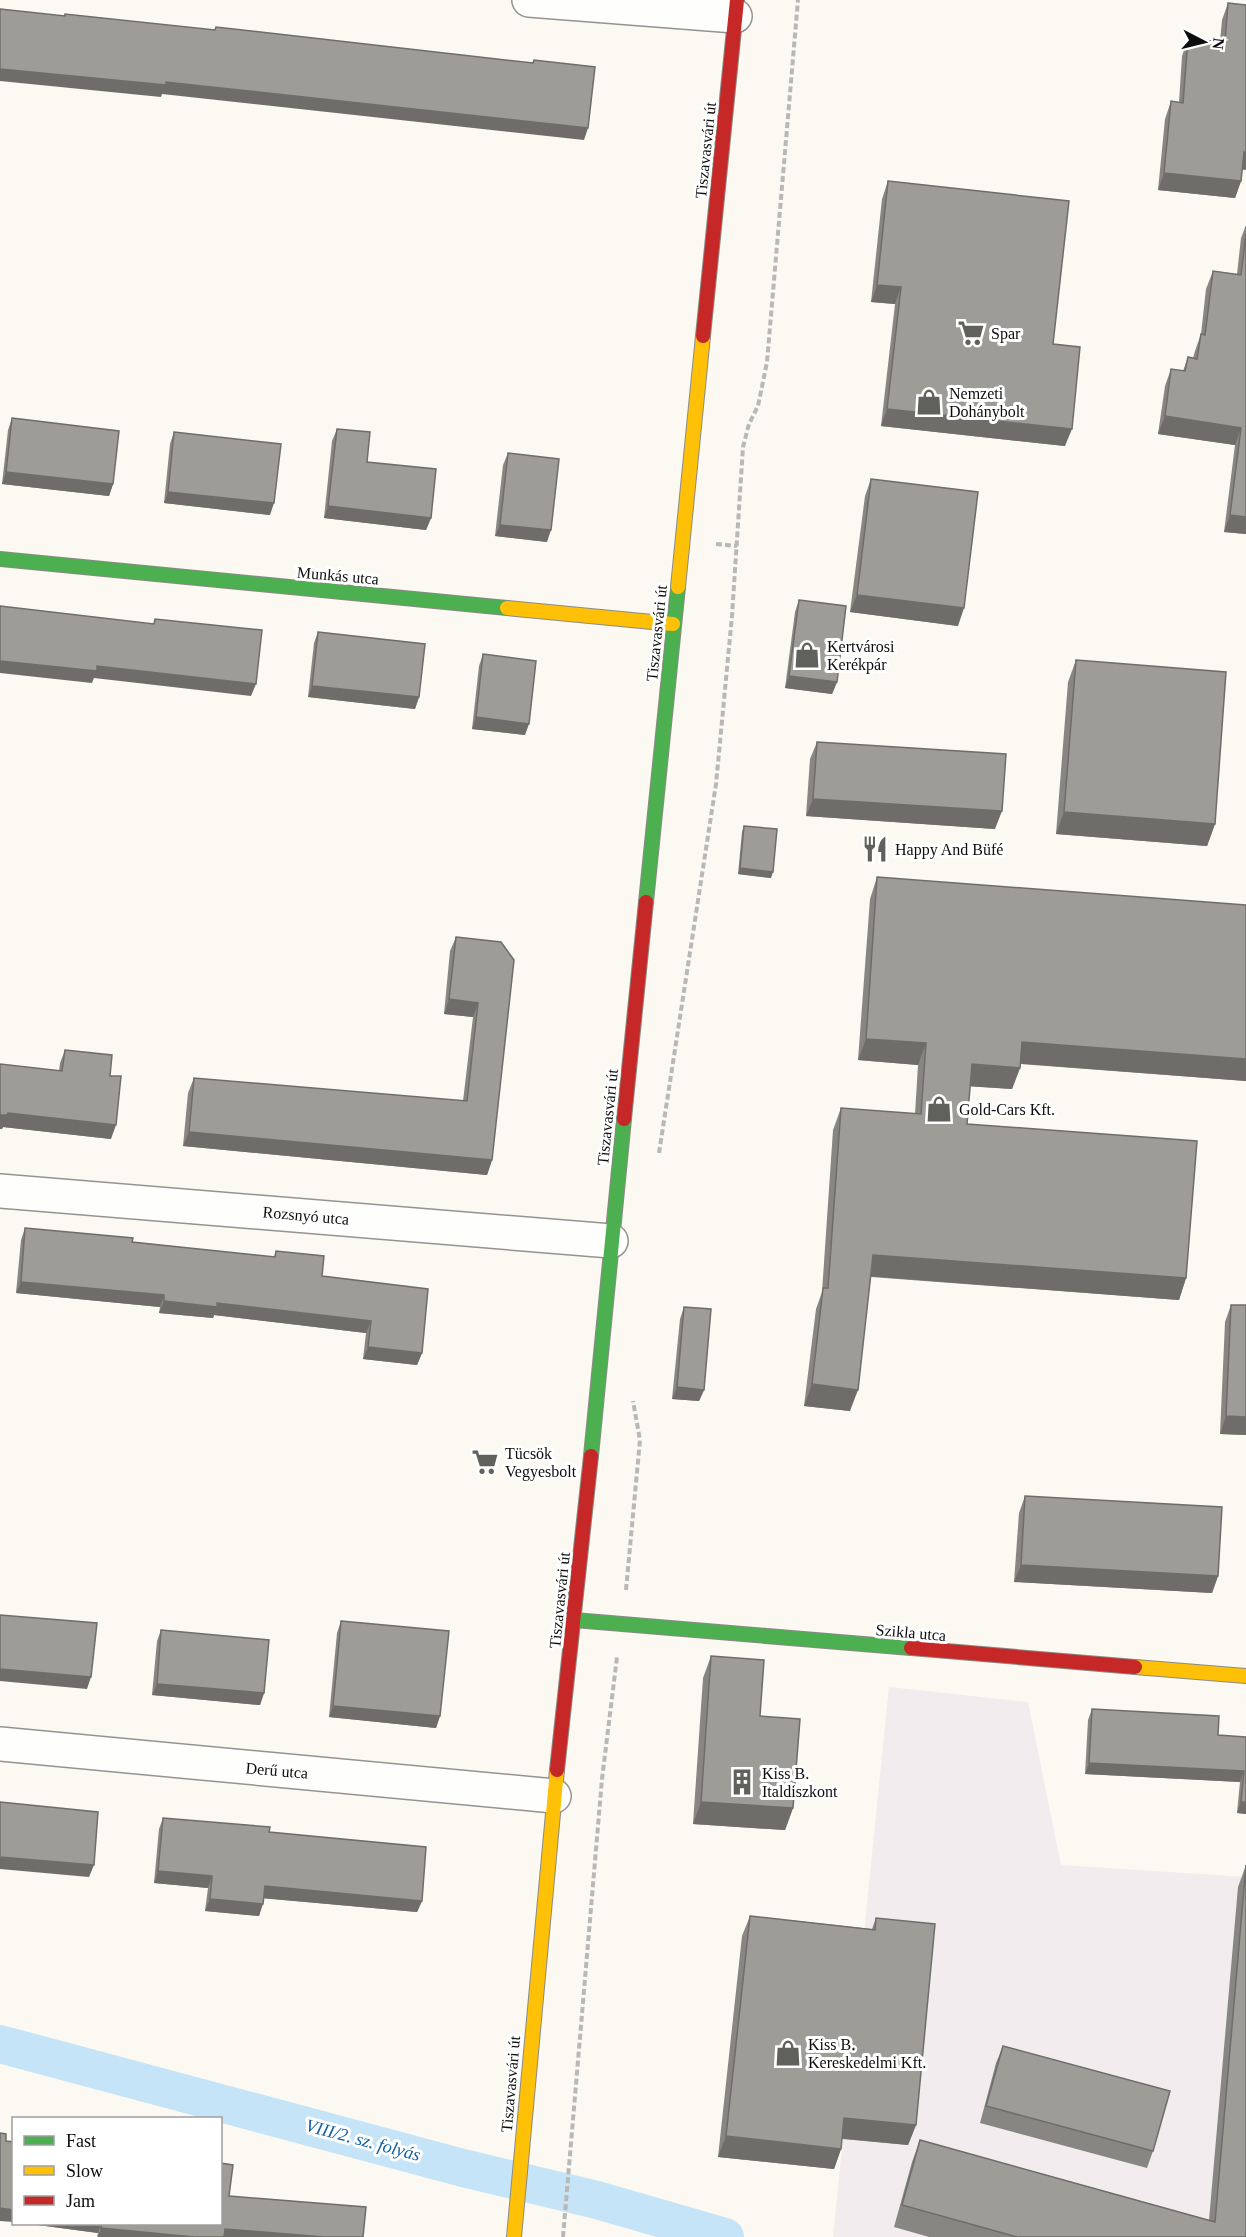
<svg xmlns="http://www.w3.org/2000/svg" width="1246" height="2237" viewBox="0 0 1246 2237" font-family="'Times New Roman',serif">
  <rect width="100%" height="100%" fill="#fbf9f1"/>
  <path fill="#f2ecee" d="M889,1687l139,15 33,163 185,12v360h-413z"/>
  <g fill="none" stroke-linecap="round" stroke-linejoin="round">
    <path stroke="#c6e4f7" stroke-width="38" d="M0,2044l463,124 134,32 128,37"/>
    <g stroke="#949390" stroke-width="36">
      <g id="street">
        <path d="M529,0l206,16"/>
        <path d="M0,1191l611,50"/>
        <path d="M0,1744l554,52"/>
      </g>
    </g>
    <g stroke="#8b8a86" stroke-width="16">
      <g id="fast">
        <path d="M0,559l507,49"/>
        <path d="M646,902l32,-315"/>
        <path d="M591,1456l33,-337"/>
        <path d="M574,1620l337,28"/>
      </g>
    </g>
    <g stroke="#8b8a86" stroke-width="16">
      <g id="slow">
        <path d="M678,587l25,-251"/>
        <path d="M507,608l166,16"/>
        <path d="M1135,1667l111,9"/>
        <path d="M514,2237l43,-467"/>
      </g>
    </g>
    <g stroke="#8b8a86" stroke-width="16">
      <g id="jam">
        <path d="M703,336l34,-336"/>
        <path d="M624,1119l22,-217"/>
        <path d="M911,1648l224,19"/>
        <path d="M557,1770l34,-314"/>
      </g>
    </g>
    <g stroke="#b8b8b6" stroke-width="4" stroke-dasharray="6 3" stroke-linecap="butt">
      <path d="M716,544l21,2"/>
      <path d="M659,1153l57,-369 16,-168 11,-169 6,-23 9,-18 9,-44 31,-362"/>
      <path d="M626,1590l14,-150 -7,-39"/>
      <path d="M563,2237l39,-458 15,-122"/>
    </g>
    <use href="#street" stroke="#fefefd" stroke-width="33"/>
    <use href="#fast" stroke="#4caf50" stroke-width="14"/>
    <use href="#slow" stroke="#ffc107" stroke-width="14"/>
    <use href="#jam" stroke="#c62828" stroke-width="14"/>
  </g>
  <g fill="#888682">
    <path d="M1228,3l14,167 -1,11 -6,17 -77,-8 7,-71 6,-18 8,1 3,-46 6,-17 32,3 2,-22z"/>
    <path d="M888,181l165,163 12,102 -184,-20 14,-122 -24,-2 11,-103z"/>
    <path d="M1246,225v309l-22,-2 11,-87 -77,-11 7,-48 6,-17 12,2 5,-14 5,1 2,-7 6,-17 5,-45 7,-18 24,3 4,-36z"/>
    <path d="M12,418l101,66 -4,12 -107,-12 6,-54z"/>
    <path d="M337,429l30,33 64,56 -5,12 -102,-12 8,-77z"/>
    <path d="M174,432l96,83 -106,-12 6,-59z"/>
    <path d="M508,453l39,89 -52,-6 8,-71z"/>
    <path d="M871,479l87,147 -108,-14 15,-116z"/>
    <path d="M799,600l38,82 -5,12 -47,-6 10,-76z"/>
    <path d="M318,632l101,65 -4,12 -107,-12 6,-54z"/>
    <path d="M483,654l42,81 -53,-6 7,-63z"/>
    <path d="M1076,660l139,164 -8,22 -151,-12 12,-152z"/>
    <path d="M817,742l178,87 -189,-13 4,-57z"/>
    <path d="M744,826l27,52 -33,-4 4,-42z"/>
    <path d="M877,877l369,204 -226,-17v4l-8,21 -42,-3 -3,38 219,154 -7,22 -308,-23 -21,134 -46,-5 12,-97 6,-17 11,-162 8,-22 74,6 3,-49 -60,-5 12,-161z"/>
    <path d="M456,937l45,5 -9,218 -5,15 -304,-29 5,-53 6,-15 269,23 10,-84 -29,-3 6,-63z"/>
    <path d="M65,1050l45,26 1,63 -108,-12 -1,2h-2v-65l59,7 1,-8z"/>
    <path d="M25,1228l107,14 142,15 2,-6 46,25 100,77 -5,12 -54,-6 3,-26 -152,-18 -1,3 -54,-5 1,-6 -144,-14 5,-53z"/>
    <path d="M1231,1305l15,130 -26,-1 5,-112z"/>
    <path d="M684,1307l20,83 -5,11 -27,-2 8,-80z"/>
    <path d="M1025,1496l193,80 -6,17 -198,-11 5,-69z"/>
    <path d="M341,1621l99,95 -4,12 -107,-11 8,-84z"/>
    <path d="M161,1630l103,63 -4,12 -108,-10 5,-54z"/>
    <path d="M711,1656l49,60 33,92 -8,22 -92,-6 10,-146z"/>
    <path d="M1092,1709l126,26 28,2v77l-9,-1 3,-31 -155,-8 3,-54z"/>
    <path d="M163,1818l106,14 153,69 -5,11 -154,-14 -4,18 -54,-5 3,-23 -54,-5 5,-54z"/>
    <path d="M1246,1865v372h-317l-35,-10 18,-65 8,-22 289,80 29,-333z"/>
    <path d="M750,1916l122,13 4,-11 40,207 -8,20 -66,-6 -1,10 -7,20 -116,-12 24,-221z"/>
    <path d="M1003,2046l150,105 -6,17 -167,-45 16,-60z"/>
    <path d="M229,2196l134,41h-266l1,-4 -75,-10h197z"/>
  </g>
  <g fill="#6f6d6a">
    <path d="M0,69l166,13 422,46 -4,12 -422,-46 -1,3 -161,-16z"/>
    <path d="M1244,152l2,1v17l-8,-1z"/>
    <path d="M1164,173l77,8 -6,17 -77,-8z"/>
    <path d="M877,285l24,2 -6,17 -24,-2z"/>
    <path d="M887,409l185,20 -7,17 -184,-20z"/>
    <path d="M1165,416l76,12 -6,17 -77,-11z"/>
    <path d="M6,472l107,12 -4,12 -107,-12z"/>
    <path d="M168,492l106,11 -4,12 -106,-12z"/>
    <path d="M328,506l103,12 -5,12 -102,-12z"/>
    <path d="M1230,515l16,2v17l-22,-2z"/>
    <path d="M500,525l51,5 -4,12 -52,-6z"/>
    <path d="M857,595l107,13 -6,18 -108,-14z"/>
    <path d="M0,661l97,5 159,18 -5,12 -157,-18 -2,5 -92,-10z"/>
    <path d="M789,676l48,6 -5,12 -47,-6z"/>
    <path d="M312,686l107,11 -4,12 -107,-12z"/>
    <path d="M476,717l53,7 -4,11 -53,-6z"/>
    <path d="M813,799l189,12 -7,18 -189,-13z"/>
    <path d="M1064,812l151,12 -8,22 -151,-12z"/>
    <path d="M740,868l33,4 -2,6 -33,-4z"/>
    <path d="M449,999l29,4 -5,14 -29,-3z"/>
    <path d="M866,1039l60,4 -8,22 -60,-5z"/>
    <path d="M1022,1042l224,17v22l-232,-18z"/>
    <path d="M972,1064l48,4 -8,21 -48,-3z"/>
    <path d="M8,1113l108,12 -5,14 -108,-12 -1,2h-2v-14z"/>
    <path d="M189,1132l303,28 -5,15 -304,-29z"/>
    <path d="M873,1255l313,23 -7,22 -313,-24z"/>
    <path d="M21,1282l143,13 -4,12 -144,-14z"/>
    <path d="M164,1301l53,2 154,18 -5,12 -152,-18 -1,3 -54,-5z"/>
    <path d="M368,1347l54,6 -5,12 -54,-6z"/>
    <path d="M812,1384l46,6 -8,21 -46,-5z"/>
    <path d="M677,1387l27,3 -5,11 -27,-2z"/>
    <path d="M1226,1416l20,1v18l-26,-1z"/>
    <path d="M1021,1565l197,11 -6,17 -198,-11z"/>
    <path d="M0,1669l91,8 -4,12 -87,-8z"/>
    <path d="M157,1684l107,9 -4,12 -108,-10z"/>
    <path d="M333,1706l107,10 -4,12 -107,-11z"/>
    <path d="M1089,1763l155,8 -4,11 -155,-8z"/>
    <path d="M701,1802l92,6 -8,22 -92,-6z"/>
    <path d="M1241,1802h5v12l-9,-1z"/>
    <path d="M0,1857l94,8 -5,12 -89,-8z"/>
    <path d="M158,1871l54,5 -4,12 -54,-5z"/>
    <path d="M265,1886l157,15 -5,11 -157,-14z"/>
    <path d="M210,1899l53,5 -4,12 -54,-5z"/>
    <path d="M844,2118l72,7 -8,20 -71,-7z"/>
    <path d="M726,2136l115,13 -7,20 -116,-12z"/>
    <path d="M0,2208l14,2v12l-14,-1z"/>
    <path d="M23,2223h78l-3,10z"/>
    <path d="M101,2228l93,9h-96z"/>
    <path d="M225,2229l99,8h-102z"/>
  </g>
  <g fill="#9e9c97" stroke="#6f6d6a" stroke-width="1.5">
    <path d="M1228,3l18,2v148l-2,-1 -3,29 -77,-8 7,-72 12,2 5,-64 37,3z"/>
    <path d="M0,9l65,7v-2l150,16 1,-3 317,36 1,-3 61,7 -7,61 -422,-46v3l-166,-16z"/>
    <path d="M888,181l181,20 -16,143 27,3 -8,82 -185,-20 14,-122 -24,-2z"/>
    <path d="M1246,234v283l-16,-2 11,-87 -76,-12 6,-47 14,2 3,-14 9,2 4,-25 4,1 8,-64 28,4z"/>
    <path d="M12,418l107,13 -6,53 -107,-12z"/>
    <path d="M337,429l33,3 -3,30 69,7 -5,49 -103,-12z"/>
    <path d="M174,432l107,12 -7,59 -106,-11z"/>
    <path d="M508,453l51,6 -8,71 -51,-5z"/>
    <path d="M871,479l107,13 -14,116 -107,-13z"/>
    <path d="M799,600l47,6 -9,76 -48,-6z"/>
    <path d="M0,606l154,18 1,-5 107,11 -6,54 -159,-18v5l-97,-10z"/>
    <path d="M318,632l107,12 -6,53 -107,-11z"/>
    <path d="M483,654l53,7 -7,63 -53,-7z"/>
    <path d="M1076,660l150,12 -11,152 -151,-12z"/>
    <path d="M817,742l189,12 -4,57 -189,-12z"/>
    <path d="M744,826l33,3 -4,43 -33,-4z"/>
    <path d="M877,877l369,28v154l-224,-17 -2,26 -48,-4 -5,60 230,17 -11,137 -313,-23 -15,135 -46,-6 11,-96h5l13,-180 80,6 5,-71 -60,-4z"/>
    <path d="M456,937l45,5 13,18 -22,200 -303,-28 5,-54 273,23 11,-98 -29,-4z"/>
    <path d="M65,1050l47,5 -2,21h11l-5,49 -108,-12 -1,2h-7v-51l62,7z"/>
    <path d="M25,1228l108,10 -1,4 143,15 1,-6 48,5 -2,20 106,13 -6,64 -54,-6 3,-26 -154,-18v4l-53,-6v-6l-143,-13z"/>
    <path d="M1231,1305h15v112l-20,-1z"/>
    <path d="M684,1307l27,2 -7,81 -27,-3z"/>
    <path d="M1025,1496l197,11 -4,69 -197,-11z"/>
    <path d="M0,1615l97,8 -6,54 -91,-8z"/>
    <path d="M341,1621l108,10 -9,85 -107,-10z"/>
    <path d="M161,1630l108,10 -5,53 -107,-9z"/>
    <path d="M711,1656l53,4 -4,56 40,3 -7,89 -92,-6z"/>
    <path d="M1092,1709l127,7 -1,19 28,2v65h-5l3,-31 -155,-8z"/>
    <path d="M0,1802l98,10 -4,53 -94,-8z"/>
    <path d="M163,1818l107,9 -1,5 157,15 -4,54 -157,-15 -2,18 -53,-5 2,-23 -54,-5z"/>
    <path d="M1246,1865v372h-229l-115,-32 18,-65 295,82z"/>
    <path d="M750,1916l125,14 1,-12 59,6 -19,201 -72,-7 -3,31 -115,-13z"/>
    <path d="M1003,2046l167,45 -17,60 -167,-45z"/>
    <path d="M0,2133l6,1v7l8,1v68l-14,-2z"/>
    <path d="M220,2163l13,2 -4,31 137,11 -3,30h-39l-99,-8 -1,8h-30l-93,-9 1,-5h118z"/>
  </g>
  <defs>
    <g id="supermarket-bare" transform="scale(2.07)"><path d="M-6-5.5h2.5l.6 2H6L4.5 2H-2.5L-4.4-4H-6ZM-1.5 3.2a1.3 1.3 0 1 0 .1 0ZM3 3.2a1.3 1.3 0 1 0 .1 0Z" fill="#60605d" stroke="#fff" stroke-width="2.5" paint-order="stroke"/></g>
    <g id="shop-bare" transform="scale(2.07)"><path d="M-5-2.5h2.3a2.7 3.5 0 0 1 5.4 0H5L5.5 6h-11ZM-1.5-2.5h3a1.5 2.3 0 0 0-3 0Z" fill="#60605d" stroke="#fff" stroke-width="2.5" paint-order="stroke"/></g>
    <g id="restaurant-bare" transform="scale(2.07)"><path d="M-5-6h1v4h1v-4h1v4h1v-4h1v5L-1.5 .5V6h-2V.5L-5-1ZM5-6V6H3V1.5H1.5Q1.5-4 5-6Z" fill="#60605d" stroke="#fff" stroke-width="2.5" paint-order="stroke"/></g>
    <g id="building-bare" transform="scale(2.07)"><path d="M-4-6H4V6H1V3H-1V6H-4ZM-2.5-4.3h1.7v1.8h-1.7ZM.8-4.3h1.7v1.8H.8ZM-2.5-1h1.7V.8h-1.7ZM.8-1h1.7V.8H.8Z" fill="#60605d" stroke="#fff" stroke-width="2.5" paint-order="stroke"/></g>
  </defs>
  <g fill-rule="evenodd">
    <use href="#supermarket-bare" x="971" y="333"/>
    <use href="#shop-bare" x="929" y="402"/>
    <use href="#shop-bare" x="807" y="655"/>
    <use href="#restaurant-bare" x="875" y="849"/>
    <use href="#shop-bare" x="939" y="1109"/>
    <use href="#supermarket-bare" x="485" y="1462"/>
    <use href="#building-bare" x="742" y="1782"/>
    <use href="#shop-bare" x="788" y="2053"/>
  </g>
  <g text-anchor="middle" stroke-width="6" stroke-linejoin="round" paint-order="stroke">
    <g font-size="16" fill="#0d0d0d" stroke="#fff">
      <text transform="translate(705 150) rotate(-84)" y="6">Tiszavasvári út</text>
      <text transform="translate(338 575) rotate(5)" y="6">Munkás utca</text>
      <text transform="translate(656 633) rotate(-84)" y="6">Tiszavasvári út</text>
      <text transform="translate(607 1117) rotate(-84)" y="6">Tiszavasvári út</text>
      <text transform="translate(306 1215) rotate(5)" y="6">Rozsnyó utca</text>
      <text transform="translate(559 1600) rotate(-84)" y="6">Tiszavasvári út</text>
      <text transform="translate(911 1632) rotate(5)" y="6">Szikla utca</text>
      <text transform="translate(277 1770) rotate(5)" y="6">Derű utca</text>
      <text transform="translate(510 2084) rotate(-85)" y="6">Tiszavasvári út</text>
    </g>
    <g font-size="16" fill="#0d0d0d" stroke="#fff" text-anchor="start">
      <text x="991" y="339">Spar</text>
      <text x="949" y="399">Nemzeti<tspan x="949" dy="18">Dohánybolt</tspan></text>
      <text x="827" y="652">Kertvárosi<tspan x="827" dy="18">Kerékpár</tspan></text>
      <text x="895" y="855">Happy And Büfé</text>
      <text x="959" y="1115">Gold-Cars Kft.</text>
      <text x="505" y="1459">Tücsök<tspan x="505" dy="18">Vegyesbolt</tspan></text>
      <text x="762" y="1779">Kiss B.<tspan x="762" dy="18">Italdiszkont</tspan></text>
      <text x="808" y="2050">Kiss B.<tspan x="808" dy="18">Kereskedelmi Kft.</tspan></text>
    </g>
    <g font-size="18" font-style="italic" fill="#1160a4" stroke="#fff">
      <text transform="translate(363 2140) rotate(15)" y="6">VIII/2. sz. folyás</text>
    </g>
  </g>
  <rect x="12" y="2117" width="210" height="108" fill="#ffffff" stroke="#9e9e9e" stroke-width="1.5"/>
  <rect x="24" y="2136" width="30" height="9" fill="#4caf50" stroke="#9e9e9e" stroke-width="1.5"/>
  <text x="66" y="2147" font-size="18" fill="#0d0d0d">Fast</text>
  <rect x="24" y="2166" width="30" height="9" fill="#ffc107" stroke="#9e9e9e" stroke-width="1.5"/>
  <text x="66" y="2177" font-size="18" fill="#0d0d0d">Slow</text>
  <rect x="24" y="2196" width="30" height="9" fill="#c62828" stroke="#9e9e9e" stroke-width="1.5"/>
  <text x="66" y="2207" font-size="18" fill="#0d0d0d">Jam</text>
  <g transform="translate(1204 42) rotate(97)" stroke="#ffffff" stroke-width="4.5" paint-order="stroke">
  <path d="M0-4.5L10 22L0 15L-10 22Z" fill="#0d0d0d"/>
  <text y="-9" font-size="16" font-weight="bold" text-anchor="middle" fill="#0d0d0d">N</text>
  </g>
</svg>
